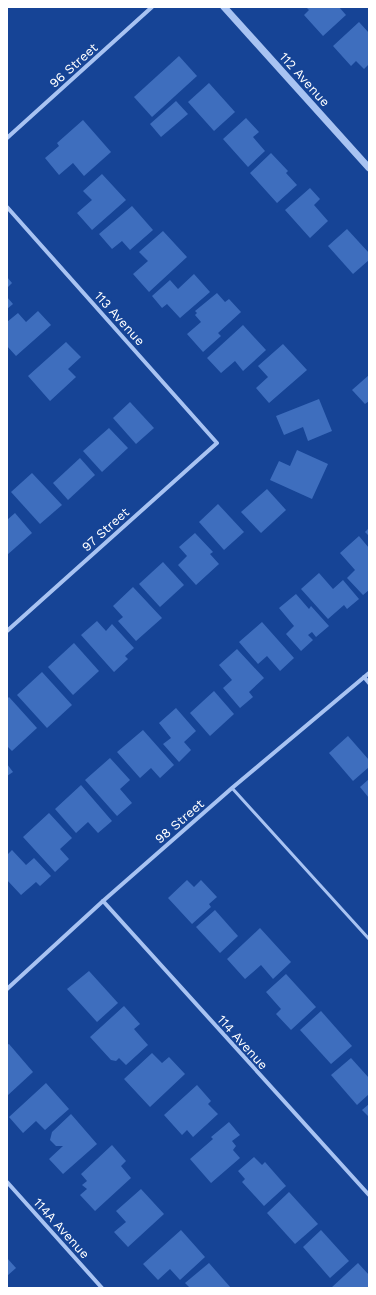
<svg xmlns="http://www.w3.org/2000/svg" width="376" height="1295" viewBox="0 0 376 1295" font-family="'Work Sans',sans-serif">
  <rect width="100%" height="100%" fill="#164496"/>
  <g fill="#3e6ebe">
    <path d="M306,7h33l7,8 -23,21 -19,-21 5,-5z"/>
    <path d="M359,22l10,11v31l-5,5 -8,-8 -5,5 -18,-20z"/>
    <path d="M179,56l18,20 -45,41 -18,-20z"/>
    <path d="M209,83l26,29 -21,19 -26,-29z"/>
    <path d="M176,101l12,13 -27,23 -11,-13z"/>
    <path d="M246,118l13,14 -6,5 12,14 -17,16 -25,-28z"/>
    <path d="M83,120l28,32 -27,24 -11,-13 -14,12 -14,-17 14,-12 -2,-3z"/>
    <path d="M271,153l17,18 -2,2 11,12 -20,18 -27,-30z"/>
    <path d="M102,174l24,26 -34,30 -15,-17 15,-13 -9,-9z"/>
    <path d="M310,188l10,11 -6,6 14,16 -18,17 -25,-28z"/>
    <path d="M132,206l21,24 -23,20 -8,-9 -10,8 -13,-15z"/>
    <path d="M347,229l22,24v7l-16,14 -25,-28z"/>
    <path d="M163,231l24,26 -38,35 -16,-18 15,-13 -9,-9z"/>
    <path d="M194,274l16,18 -30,26 -13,-14 -5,4 -10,-12 18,-16 8,9z"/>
    <path d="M7,277l5,6 -5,5z"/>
    <path d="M217,293l8,9 4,-3 12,13 -23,21 3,3 -18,16 -16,-18 14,-12 -6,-7 2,-2 -2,-2z"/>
    <path d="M7,297l6,7 -6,5z"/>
    <path d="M38,311l13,14 -35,31 -9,-10v-24l11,-9 8,9z"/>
    <path d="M243,325l23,25 -23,21 -8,-10 -14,12 -14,-15z"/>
    <path d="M66,342l15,15 -13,12 8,8 -26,24 -22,-25z"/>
    <path d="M283,344l24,26 -38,33 -13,-15 12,-11 -10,-11z"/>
    <path d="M369,375v26l-4,3 -13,-14z"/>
    <path d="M319,399l13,32 -24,10 -5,-14 -19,8 -8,-19z"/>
    <path d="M130,402l24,26 -18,16 -23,-26z"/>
    <path d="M109,428l19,20 -26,24 -19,-21z"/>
    <path d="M297,450l31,14 -16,35 -42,-19 9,-19 11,5z"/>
    <path d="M80,458l15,17 -27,25 -15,-17z"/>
    <path d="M32,473l30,32 -22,19 -29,-32z"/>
    <path d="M267,489l19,21 -25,23 -20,-21z"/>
    <path d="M218,504l26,28 -20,18 -25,-28z"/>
    <path d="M15,513l17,20 -25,22v-35z"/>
    <path d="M369,528v8l-4,-4z"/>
    <path d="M195,533l18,19 -3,2 9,10 -23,21 -18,-20 9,-9 -8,-9z"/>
    <path d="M359,536l10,12v42l-6,5 -16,-17 8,-8 -15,-17z"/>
    <path d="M163,562l21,23 -24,22 -21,-23z"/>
    <path d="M319,573l14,16 10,-9 16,19 -12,10 -3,-4 -16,14 -27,-30z"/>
    <path d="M133,587l29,31 -26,23 -18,-20 5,-4 -10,-11z"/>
    <path d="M296,594l13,15 2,-3 18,20 -13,11 -4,-5 -4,3 5,5 -12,11 -15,-17 8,-8 -15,-18z"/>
    <path d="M97,621l9,10 6,-7 22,24 -9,8 3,3 -14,13 -33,-37z"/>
    <path d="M262,622l32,36 -14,13 -13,-15 -9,8 -19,-22z"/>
    <path d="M74,643l25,28 -26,24 -25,-28z"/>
    <path d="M237,649l27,29 -15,14 4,5 -13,11 -17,-20 9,-8 -13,-15z"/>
    <path d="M42,672l30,33 -25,23 -30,-33z"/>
    <path d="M214,691l20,23 -24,22 -20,-23z"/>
    <path d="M9,697l28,31 -25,23 -5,-5v-47z"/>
    <path d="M176,708l20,23 -12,11 7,8 -12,12 -16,-18 8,-6 -12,-15z"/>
    <path d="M143,730l31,35 -14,13 -9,-10 -11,10 -23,-26z"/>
    <path d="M348,736l21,24v7l-16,14 -24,-28z"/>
    <path d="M110,758l20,22 -10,9 12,14 -15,13 -32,-36z"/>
    <path d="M7,764l6,8 -6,4z"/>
    <path d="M369,779v19l-9,-11z"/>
    <path d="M81,785l31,36 -14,12 -10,-11 -12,11 -21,-24z"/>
    <path d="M49,813l23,25 -12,11 9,10 -14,13 -32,-35z"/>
    <path d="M12,850l14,15 8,-7 17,18 -11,10 -4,-4 -15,13 -14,-15v-25z"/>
    <path d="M187,880l7,7 7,-7 16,17 -8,7 2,3 -19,17 -24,-26z"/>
    <path d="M215,910l23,26 -18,17 -24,-26z"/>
    <path d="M260,928l31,34 -18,17 -12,-14 -16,14 -18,-20z"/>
    <path d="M89,971l29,32 -21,19 -30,-33z"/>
    <path d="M286,974l30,33 -25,23 -15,-16 5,-5 -15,-17z"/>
    <path d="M124,1006l16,18 -6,5 14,16 -22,20 -7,-7 -3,3 -5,-1 -21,-23z"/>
    <path d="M321,1011l31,35 -21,18 -31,-34z"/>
    <path d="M9,1044l24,28 -26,24v-51z"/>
    <path d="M152,1053l10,10 7,-6 16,17 -35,33 -26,-28z"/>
    <path d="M351,1058l18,20v16l-12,11 -26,-30z"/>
    <path d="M46,1083l23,26 -24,21 -9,-9 -13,12 -14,-16z"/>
    <path d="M197,1085l14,16 -3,3 10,10 -25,23 -6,-7 -5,5 -18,-20z"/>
    <path d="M369,1104v13l-7,-7z"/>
    <path d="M71,1114l26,30 -34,30 -14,-15 14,-13h-7l-6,-6 2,-8z"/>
    <path d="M229,1122l11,13 -8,6 4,5 -3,4 7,8 -29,25 -21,-24 23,-20 -2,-2z"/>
    <path d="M112,1145l14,16 -5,5 10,12 -36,33 -15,-16 7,-6 -5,-4 5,-4 -6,-7z"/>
    <path d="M254,1157l8,8 3,-3 21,24 -22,20 -22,-24 3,-3 -7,-8z"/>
    <path d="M141,1189l23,25 -36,33 -14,-15 12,-10 -10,-11z"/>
    <path d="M289,1192l29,32 -23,20 -28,-31z"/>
    <path d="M181,1230l24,27 -25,23 -10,-11 -12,11 -15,-16z"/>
    <path d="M321,1230l28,31 -19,17 -27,-31z"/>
    <path d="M7,1258l9,10 -9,8z"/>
    <path d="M209,1263l22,25h-41l-5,-5z"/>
    <path d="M358,1263l11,12v12l-1,1h-37z"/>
  </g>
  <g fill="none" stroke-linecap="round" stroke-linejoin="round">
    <path stroke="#a8c3f2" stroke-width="3" d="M232,788l137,151"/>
    <g stroke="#a8c3f2" stroke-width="4">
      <path d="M7,138l145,-131"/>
      <path d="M7,207l210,236 -210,188"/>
      <path d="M364,677l5,6"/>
      <path d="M103,901l266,294"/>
      <path d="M7,989l96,-88 129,-113 137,-115"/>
      <path d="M7,1182l95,106"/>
    </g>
    <path stroke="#a8c3f2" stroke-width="7" d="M224,7l145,161"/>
  </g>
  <g text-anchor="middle" stroke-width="4" stroke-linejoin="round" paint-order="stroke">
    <g font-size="13" fill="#fff" stroke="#164496">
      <text transform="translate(73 65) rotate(-42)" y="5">96 Street</text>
      <text transform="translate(305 79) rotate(48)" y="5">112 Avenue</text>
      <text transform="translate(120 318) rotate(48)" y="5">113 Avenue</text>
      <text transform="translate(105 529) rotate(-42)" y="5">97 Street</text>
      <text transform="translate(179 821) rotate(-41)" y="5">98 Street</text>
      <text transform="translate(243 1042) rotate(48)" y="5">114 Avenue</text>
      <text transform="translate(62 1228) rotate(48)" y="5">114A Avenue</text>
    </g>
  </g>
  <rect width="376" height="1295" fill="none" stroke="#ffffff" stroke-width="16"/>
</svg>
